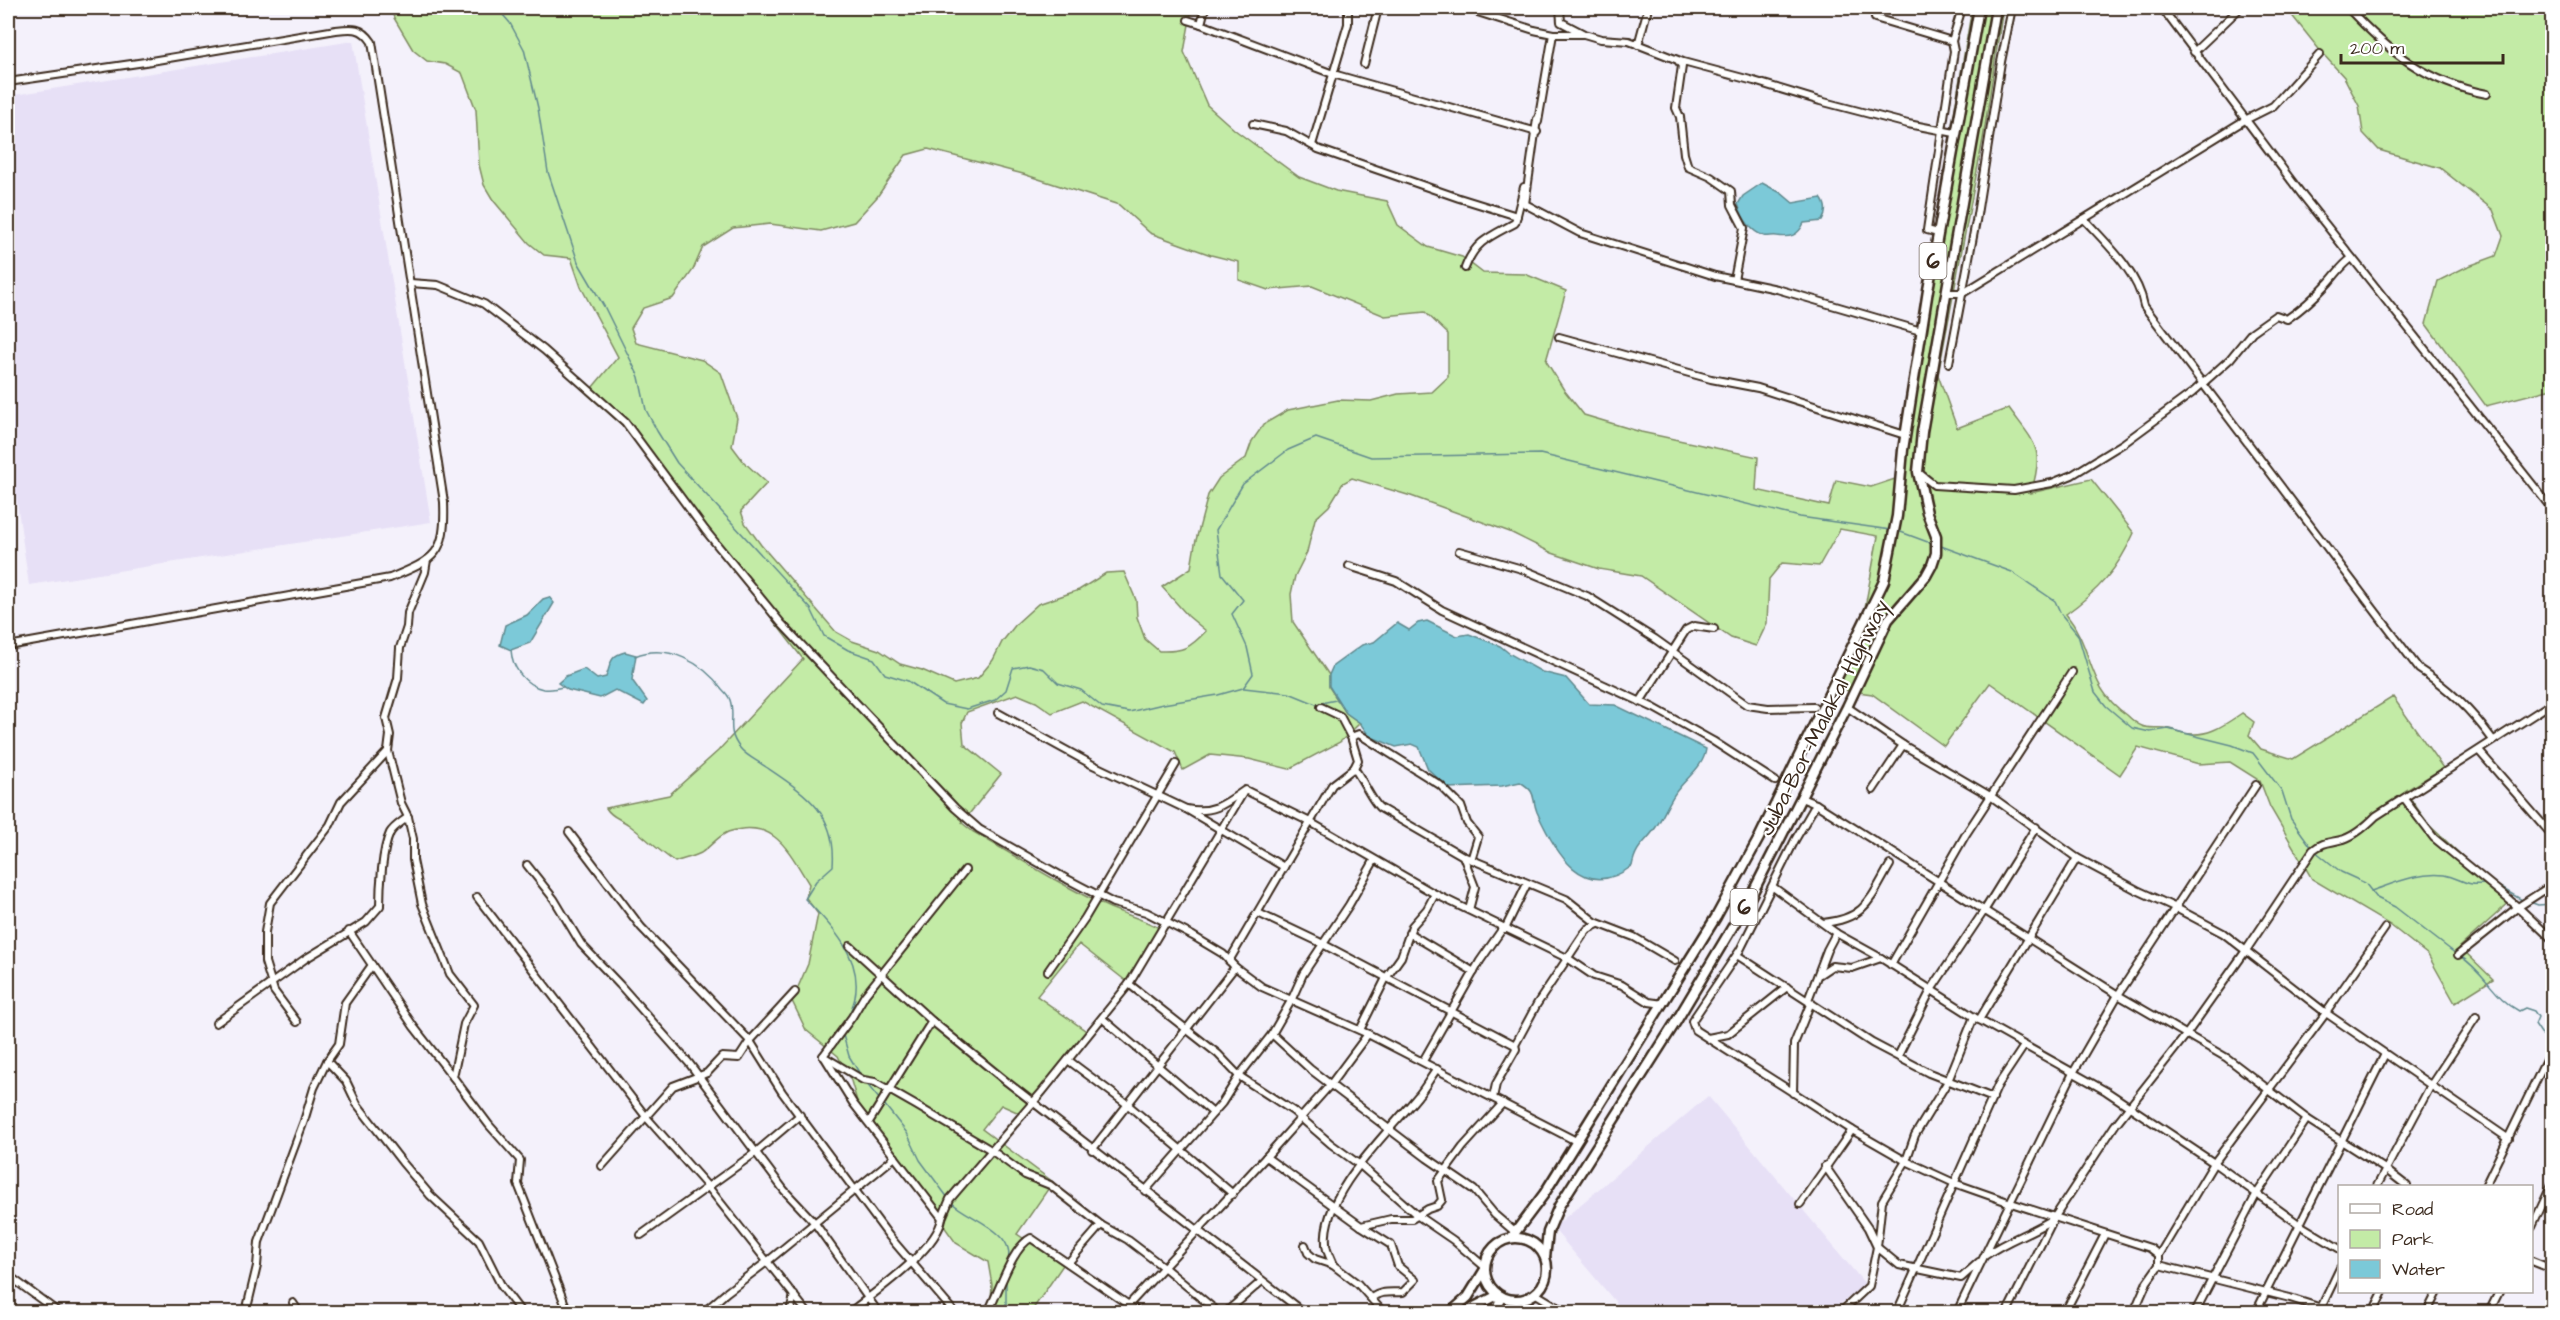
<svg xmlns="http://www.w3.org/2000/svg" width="2560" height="1320" viewBox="0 0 2560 1320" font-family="'Architects Daughter',sans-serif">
  <rect width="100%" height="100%" fill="#f4f1fb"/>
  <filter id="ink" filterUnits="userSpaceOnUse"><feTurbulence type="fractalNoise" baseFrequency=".0167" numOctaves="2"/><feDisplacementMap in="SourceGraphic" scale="12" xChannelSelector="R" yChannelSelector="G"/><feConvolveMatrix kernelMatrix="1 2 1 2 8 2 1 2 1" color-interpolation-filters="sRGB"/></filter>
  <g filter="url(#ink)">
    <g fill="#e7e0f6">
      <path d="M353,41l78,481 -402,63 -21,-145v-344z"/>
      <path d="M1708,1096l157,188 -34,28h-207l-71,-84z"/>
    </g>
    <g fill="#c3eba6" stroke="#7f8a62" stroke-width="1.5" fill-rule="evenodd">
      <path d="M391,8h801l-8,44 23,53 28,25 64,47 37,14 51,10 11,24 30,22 34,10 21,16 42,1 41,17 -20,70 18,29 20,25 57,17 117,25 -2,33 73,16 7,-26 35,7 24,-8 11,-82 66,-389h31l-20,131 -45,236 19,53 52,-20c26,36 36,39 22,85l60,-14 43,54c-16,36 -36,58 -68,81 29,36 19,72 61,101 4,4 10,9 15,11 6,3 16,1 23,2 6,1 12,3 18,5 24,5 40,-7 59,-20l12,9 -5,13 12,14 32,10 100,-62 50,71 -38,23 24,34 45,42 39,32 -53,48 33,32 -38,24 -27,-48 -38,-30 -78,-46 -42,-72 -10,-26 -30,-19 -31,2 -61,-17 -18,28 -130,-92 -46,63 -72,-52 -42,-6 34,-75 14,-77 -38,-7 -21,37 -37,-3 -13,16 -2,44 -11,23 -25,-8 -90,-62 -42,-7 -47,-16 -42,-21 -99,-36 -59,-18 -9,5 -14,23 -14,13 -8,33 -12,24 -4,18 2,28 36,53v12l17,26 14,10 -20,19 -51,27 -40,-10 -39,-4 -27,15 -8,-18 -93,-51 -30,12 -16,-11 -19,-8 -50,18 -5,11 2,21 37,30 -39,49 10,8c45,26 90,55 138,77 17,7 35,12 51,21l-35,52 -47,-37 -42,52 52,37 -47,66 -16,17 -25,-11 -19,24 71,53 -36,52 46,31 -32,47h-41l2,-27 -4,-23 -32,-19 -97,-135 -8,-27 -13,-25 -32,-26 -14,-29 16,-37 10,-50 -12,-16 3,-14c-21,-34 -35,-67 -81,-52 -10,4 -18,15 -27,21 -8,4 -18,6 -26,9 -17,-12 -30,-25 -46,-37 -9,-7 -17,-7 -23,-17l63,-13 49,-44 85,-92 -180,-233 -36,-32 31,-37 -37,-70 -10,-29 -27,-3 -15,-12 -36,-43 -9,-15 -5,-20 -3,-55 -14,-37 -17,-9 -18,-3 -14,-11 -19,-32zM928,149l95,25 96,31 31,28 61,22 28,7v18l29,10 44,-4 73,30 40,-4 23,22v43l-16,15 -34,2 -27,7 -33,-1 -50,10 -24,14 -12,17 -6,17 -27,20 -11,17 -13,49 -4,24 -29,19 26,29 18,15c-16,17 -23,21 -47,20l-14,-12 -8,-22 -1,-17 -12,-28 -18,1 -27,17 -41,14 -21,19 -15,19 -9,18 -15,18 -24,6 -32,-14 -22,-6 -21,-14 -27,-9 -16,-9 -75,-87 -16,-22 -4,-12 26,-28 -23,-21 -12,-16 5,-28 -16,-45 -19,-13 -66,-17 -5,-15 12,-20 30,-10 20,-28 10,-23 30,-19 37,-4 51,7 33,-9 23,-25 29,-42z"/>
      <path d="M2286,8h266v381l-66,17 -60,-82 12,-43 28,-14 30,-11 7,-20 -10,-26 -53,-42 -61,-18 -16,-17 -4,-27 -15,-29 -22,-24z"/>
    </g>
    <g fill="#7bc9d8" stroke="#61898e" stroke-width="1.5">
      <path d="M1762,183l19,10 12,10 28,-5c6,8 6,15 1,23l-18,2c-6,13 -14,15 -27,13 -4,-1 -9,1 -13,0 -14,-5 -22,-19 -26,-32l5,-8z"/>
      <path d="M549,597l5,6 -24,40 -19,7 -11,-5 5,-20 22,-10 16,-16z"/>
      <path d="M1427,621l30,15 12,-2 31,12 10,8 32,18 24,6 23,26 26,1 91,44c-2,16 -16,26 -26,38 -11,12 -15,27 -24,40 -11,17 -20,18 -24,39 -49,37 -77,-14 -95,-54 -6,-15 1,-19 -17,-30l-18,4 -54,2 -20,-19 -9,-22 -7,-3 -16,3 -27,-11 -9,-13 -14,-10 -17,-27v-11l4,-9 29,-21 12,-3 23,-19 12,7 9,-7z"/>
      <path d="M625,652l11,3 -4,25 15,21 -3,4 -29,-15 -15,8 -32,-8 -10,-7 8,-7 18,-7 13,10 9,-2c5,-13 3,-21 19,-25z"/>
    </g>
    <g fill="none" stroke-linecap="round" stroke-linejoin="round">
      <g stroke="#61898e" stroke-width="1.5">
        <path d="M497,8l13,15 14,26 14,59 10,64 30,90 27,46 34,69 7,33 11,21 20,32 134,146 13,27 24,14 26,9 11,15 23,7 35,23 24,5 28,-9 11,-10 7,-22 16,-3 15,4 14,14 23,7 21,17 27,5 34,-8 55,-9 25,-7 10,-14 -6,-27 -15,-33 11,-14 -21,-26 -6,-44 27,-46 45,-34 28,-12 55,19 169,-3 260,63 91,13"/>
        <path d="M1898,531l35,13"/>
        <path d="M1941,546l71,26 43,29 6,13 17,21 17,57 11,14 26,22 18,4 18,-3 64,16 21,8 29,38 9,28 21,29"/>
        <path d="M511,650c1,17 13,35 32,39 6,1 14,-1 20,-2"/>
        <path d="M635,656c33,-13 68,7 87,33 3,3 7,8 8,11 6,18 -5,30 10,48 6,8 18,13 26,19 40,27 71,46 67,99l-17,15 -11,18c25,25 58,58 50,98 -1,7 -5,15 -8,22"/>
        <path d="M1244,688l45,5 27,11 20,-4"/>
        <path d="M2315,851l26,21 24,11 12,15 18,9 61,47"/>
        <path d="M2498,886l24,14"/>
        <path d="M2371,891c24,-8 48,-19 73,-16 17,3 19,11 41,9"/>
        <path d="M2530,902l8,3 14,-1"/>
        <path d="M2460,956c25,16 34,42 59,55l6,-3 9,3 4,6 -3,7 8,12h9"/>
        <path d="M843,1035l6,21 11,18"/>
        <path d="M866,1083l14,17"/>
        <path d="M884,1104l23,29 13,27 28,38"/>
        <path d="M951,1202c17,17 65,29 57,59"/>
        <path d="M1006,1312v-35"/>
      </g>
      <g stroke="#3b2a1e" stroke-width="10">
        <g id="minor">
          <path d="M1205,8l-4,16 132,50 204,58"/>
          <path d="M1465,8l69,22 19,4"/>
          <path d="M1560,8l1,14 23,12 17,5 28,2 54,21 71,19 66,20 88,23 47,9"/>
          <path d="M1875,8v10l77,23"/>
          <path d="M2162,8l141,188 249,313"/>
          <path d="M2348,8c40,43 79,75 139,86"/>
          <path d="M1188,20l13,4"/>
          <path d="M1638,45l10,-37"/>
          <path d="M2194,52l46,-44"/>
          <path d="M1679,62l3,4 -6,42 4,9 4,37 4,13 23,10 20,14 1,14 12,23 -10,52"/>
          <path d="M1364,64l14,-56"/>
          <path d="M8,82l137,-20 191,-32c17,-2 26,-3 36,12l72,460c2,52 -8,57 -54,76l-382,68"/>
          <path d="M1537,119l-12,85 55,29 135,43 62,13 144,42"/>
          <path d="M1538,122l15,-88h29"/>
          <path d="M1253,124l33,7 32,18 141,49 58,18"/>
          <path d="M1312,145l36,-121v-16"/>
          <path d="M2084,219c22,24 54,53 60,87l275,363c30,19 53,42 74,71"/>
          <path d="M1938,233l-11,-3 27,-179 -2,-10 10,-33"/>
          <path d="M1465,268c10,-27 26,-32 50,-45l9,-36"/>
          <path d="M410,283l28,2 46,19 60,46 81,72 80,108 76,93 174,185 24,21 88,50 46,24 33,9 47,24 30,18 12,13 27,20 106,47 208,107"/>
          <path d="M1947,293h16l282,-173 28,-14 47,-52"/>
          <path d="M1559,337l152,42 47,9 147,47"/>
          <path d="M1949,363l27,-142 25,-159 11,-54"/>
          <path d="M1919,473l15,12 80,5 38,-7 20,-8 52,-32 68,-50 38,-34 22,-27 24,-17 11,4c15,-10 30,-24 42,-37 8,-9 13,-17 23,-24"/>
          <path d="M1459,551l63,18 65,27 68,43 92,66 21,3 46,-1"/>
          <path d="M427,560l-2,12 -17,41 -1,14 -7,21 -2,30 -12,40 4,17 -2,16 13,52 7,14 5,22v21l9,44 28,70 24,31 -10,19 -11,53 36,48 31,35 -2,24 50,128"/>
          <path d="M1349,566l47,15 46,29 212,98 59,33 62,40"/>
          <path d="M1640,702l46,-72 8,-4 20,3"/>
          <path d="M1847,707l56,38 89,52 85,61 60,32 37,17 49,26 103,80 183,126"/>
          <path d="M998,713l93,51 95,45 98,58"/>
          <path d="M1351,737l8,-3 81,51 21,21 6,17 11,14 -7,23"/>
          <path d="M2479,751l73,84"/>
          <path d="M1354,768c9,12 18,34 26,40l83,48 103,43 29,23 39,15 41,24"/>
          <path d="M1873,790l30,-45"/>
          <path d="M1801,798l15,6 302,191 109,63 80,61 78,50 22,17"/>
          <path d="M2404,799l30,39 84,69 34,32"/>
          <path d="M1816,804l-21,36 -55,110 -48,71 3,9 157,100 54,31 48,22 54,19 142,46 9,7"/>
          <path d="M1186,809c26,5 38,-4 59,-19l65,32 125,72 134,65 25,17 28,9 27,17 14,2"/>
          <path d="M569,832l72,95 109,114 32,51 107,144 65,76"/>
          <path d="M1463,856l12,31 -6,23"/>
          <path d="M527,865l27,34 27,45 39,41 69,78 95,127 30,32 64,90"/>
          <path d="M1773,887l63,46 45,25 93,59 132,74 108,72 86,62 40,24"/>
          <path d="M477,897l170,221 62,70 98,124"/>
          <path d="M1258,913l59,28 198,104 1,4 -20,35 -3,14"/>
          <path d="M1823,923c43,-4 47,-24 67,-58"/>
          <path d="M1505,929l22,-45"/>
          <path d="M1409,933l65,39"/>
          <path d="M850,946l82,75 75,61 296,230"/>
          <path d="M1737,955l135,88 57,30 64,25"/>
          <path d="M2458,955l60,-48 34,-22"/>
          <path d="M1229,961l103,-176 22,-17 4,-8 -7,-23 -11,-21 -19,-9"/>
          <path d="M372,965l42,62 39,50"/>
          <path d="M1891,965l75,-131 106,-162"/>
          <path d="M1048,971l37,-53 91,-154"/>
          <path d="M1820,974l12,-8 20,2 29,-10"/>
          <path d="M1129,984l89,70 21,22 54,35 38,33 29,21 58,51 35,24 32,27"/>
          <path d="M1808,1000l19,-50 9,-17"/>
          <path d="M1103,1019l110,94"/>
          <path d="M1979,1020l98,-162"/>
          <path d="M297,1022l-23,-31 -9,-29v-30l5,-29 60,-78 11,-23 47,-51"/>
          <path d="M216,1023l89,-64 61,-37 14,-16c0,-19 2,-56 10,-73 4,-7 12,-11 18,-16"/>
          <path d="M1360,1030l26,-52 15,-21 11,-31 15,-17 8,-15"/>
          <path d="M1272,1034l38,35 117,89 47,32 21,25 21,18"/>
          <path d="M1708,1038l20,-4 59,-47"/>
          <path d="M1515,1045l22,-41 46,-69 5,-6 10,-5"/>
          <path d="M823,1056l40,24 12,2 42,24 74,44 34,25 25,10 51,40 27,15 38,29 52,43"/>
          <path d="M823,1056l29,-39 13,-22 100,-125"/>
          <path d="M1898,1056l33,-66 53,-79 52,-84"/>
          <path d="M825,1058l28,45 89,115c-4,31 -67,74 -92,94"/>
          <path d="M1068,1060l59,44 106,90"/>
          <path d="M327,1061l19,20 11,23 45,58 28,33 49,46 23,46 19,25"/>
          <path d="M1423,1061l57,-100 23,-33"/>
          <path d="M1793,1093l1,-49 17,-42"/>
          <path d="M869,1122l63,-101"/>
          <path d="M1092,1150l143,-183"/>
          <path d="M1266,1157l95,69 30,-7h21l16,-10 9,-3 5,-6 -4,-19 25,-34 40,-44"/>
          <path d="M602,1166l71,-80 34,-13 15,-16 17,1 11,-17 45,-49"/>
          <path d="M1825,1166l43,62 9,19 22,18 62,13 18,-16"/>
          <path d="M2377,1186l54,-101 45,-68"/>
          <path d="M2485,1186l67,-138"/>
          <path d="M1145,1191l77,-88 17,-27 33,-42 19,-33 12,-27 46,-69 25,-44"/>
          <path d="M1800,1204l52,-74"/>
          <path d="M942,1218l8,-19 92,-107 87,-108 114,-191"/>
          <path d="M1361,1226l30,19 7,21 17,14 -12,12c-12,1 -21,-2 -32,6"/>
          <path d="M2532,1227l20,-43"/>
          <path d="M641,1235l114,-82 45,-38"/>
          <path d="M1305,1245l3,8 7,6 18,6 25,19 25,28"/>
          <path d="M1986,1255c21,-15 45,-22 67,-36"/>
          <path d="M2532,1261l20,8"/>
          <path d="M1068,1263l33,-38"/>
          <path d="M1333,1265c-2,-6 -7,-14 -7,-21 -5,-50 63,-112 92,-148 7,-8 12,-18 19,-27"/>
          <path d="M2159,1265l131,33 44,14"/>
          <path d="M8,1275l50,37"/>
          <path d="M1536,1294l30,18"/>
          <path d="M293,1303l6,9"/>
          <path d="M246,1312l11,-46 2,-24 45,-121 10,-33 13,-27 12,-17 6,-41 27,-38 -23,-34"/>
          <path d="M704,1312l23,-20 41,-31 127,-104"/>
          <path d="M790,1312l4,-17"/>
          <path d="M988,1312c10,-18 24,-65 43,-74l108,74"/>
          <path d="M1122,1312l144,-155 64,-72 38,-51"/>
          <path d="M1226,1312l36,-31"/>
          <path d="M1841,1312l28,-26 8,-39 5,-46 24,-40 9,-26 33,-54 26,-64"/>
          <path d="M1897,1312l101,-227 26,-39"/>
          <path d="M1957,1312l116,-239 45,-78 138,-210"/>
          <path d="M2007,1312l47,-94 61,-93 71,-90 61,-86 66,-99c11,-9 18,-7 31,-11 12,-4 23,-14 32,-23l176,-113"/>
          <path d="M2065,1312l40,-78"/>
          <path d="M2134,1312l13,-30 12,-17v-10l55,-92 112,-150 59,-85"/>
          <path d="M2195,1312l61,-117 51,-76"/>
          <path d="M2256,1312l129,-258"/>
          <path d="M2319,1312l21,-44"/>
          <path d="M2373,1312l10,-20"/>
          <path d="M2427,1312l10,-20"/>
          <path d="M2489,1312l10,-20"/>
          <path d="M2547,1312l5,-12"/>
        </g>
      </g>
      <g stroke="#3b2a1e" stroke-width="12">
        <path id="major" d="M1495,1312l7,-15"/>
      </g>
      <g stroke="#3b2a1e" stroke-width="13">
        <g id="highway">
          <circle cx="1516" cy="1269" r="31"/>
          <path d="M1511,1238l33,-44 172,-277 43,-79 125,-257 13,-65 6,-66 25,-160 51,-282"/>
          <path d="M1545,1257l3,-25 11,-26 118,-186 74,-124 96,-189 41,-87 38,-44 6,-11 4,-12v-17l-9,-23 -9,-41 4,-40 74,-424"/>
          <path d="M1451,1312l17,-15 16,-26"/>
          <path d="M1464,1312l34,-17"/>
        </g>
      </g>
      <use href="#minor" stroke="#fff" stroke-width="6"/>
      <use href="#major" stroke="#fff" stroke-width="8"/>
      <use href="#highway" stroke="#fff" stroke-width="8"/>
    </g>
  </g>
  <g text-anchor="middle" stroke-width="4.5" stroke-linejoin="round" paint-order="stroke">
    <g fill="#fff" stroke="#766a62" stroke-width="1.5">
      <rect x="1919.5" y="243" width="27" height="36" rx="4.5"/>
      <rect x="1730.5" y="889" width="27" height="36" rx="4.5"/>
    </g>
    <g font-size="21" font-weight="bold" fill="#3b2a1e">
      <text x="1933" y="268">6</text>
      <text x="1744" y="914">6</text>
    </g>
    <g font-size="22" fill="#3b2a1e" stroke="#fff">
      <text transform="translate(1823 717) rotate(-63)" y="8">Juba-Bor-Malakal Highway</text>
    </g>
  </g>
  <rect width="2560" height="1320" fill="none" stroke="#fff" stroke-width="30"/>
  <rect x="15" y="15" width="2530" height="1290" fill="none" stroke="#3b2a1e" stroke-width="2" filter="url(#ink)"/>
  <rect x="2338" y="1185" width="195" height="108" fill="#ffffff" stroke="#b1aaa5" stroke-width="1.5"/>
  <rect x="2350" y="1204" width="30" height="9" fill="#ffffff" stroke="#b1aaa5" stroke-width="1.5"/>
  <text x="2392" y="1215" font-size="18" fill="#3b2a1e">Road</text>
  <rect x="2350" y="1230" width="30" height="18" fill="#c3eba6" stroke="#b1aaa5" stroke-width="1.5"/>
  <text x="2392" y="1245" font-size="18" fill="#3b2a1e">Park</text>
  <rect x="2350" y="1260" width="30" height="18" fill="#7bc9d8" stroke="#b1aaa5" stroke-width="1.5"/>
  <text x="2392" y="1275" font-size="18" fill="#3b2a1e">Water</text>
  <path d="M2341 54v9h162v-9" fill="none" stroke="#3b2a1e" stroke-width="3"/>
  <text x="2350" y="54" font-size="18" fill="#3b2a1e" stroke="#ffffff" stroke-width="4.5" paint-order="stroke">200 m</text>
</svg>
